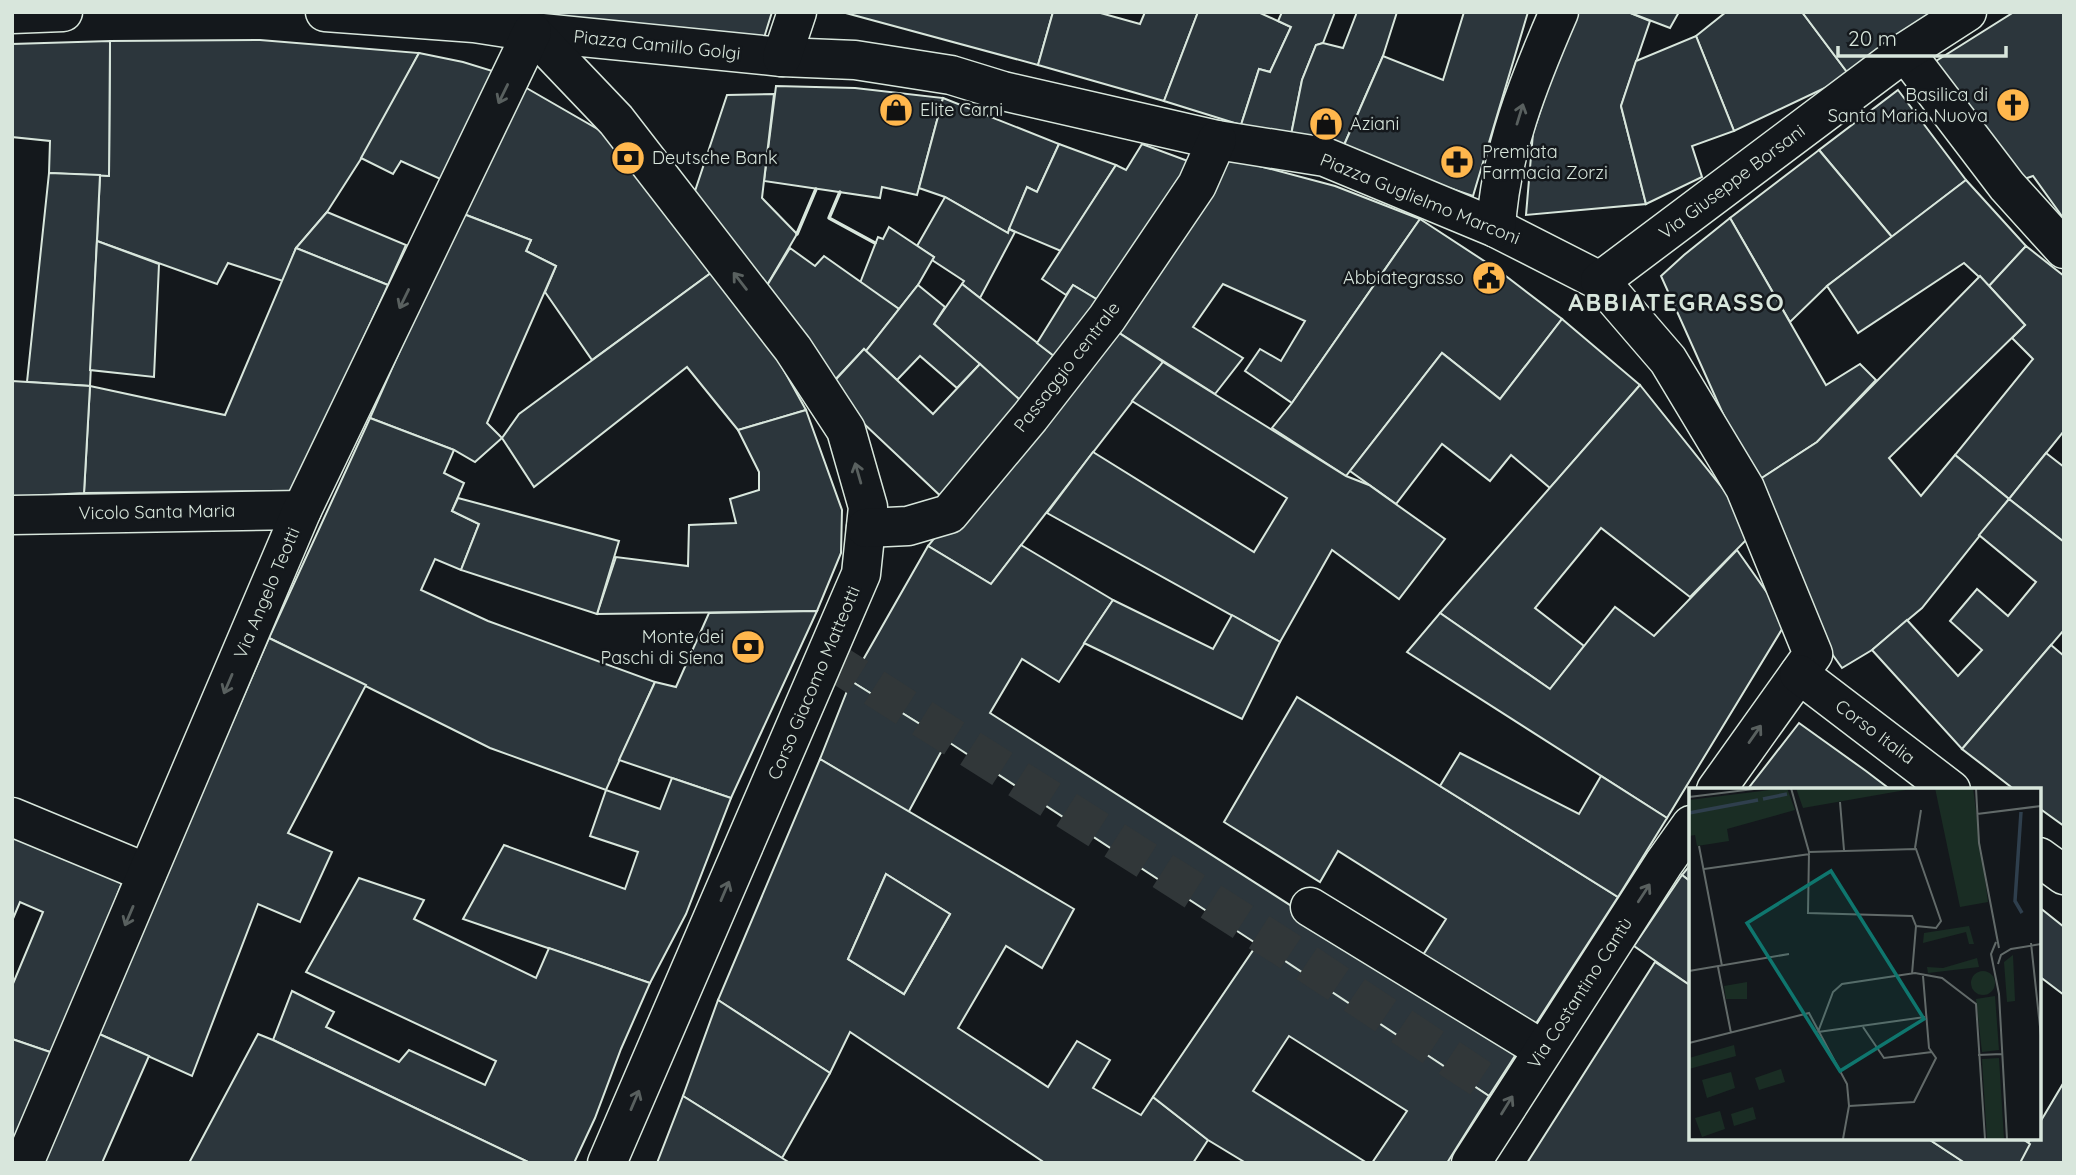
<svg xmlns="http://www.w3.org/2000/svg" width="2076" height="1175" viewBox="0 0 2076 1175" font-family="Quicksand,sans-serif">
  <rect width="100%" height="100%" fill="#14181c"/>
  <g fill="#2c363c" stroke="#d8e6dc" stroke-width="2" fill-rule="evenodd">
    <path d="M507,12h265l-9,29z"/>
    <path d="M842,12h211l-15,53z"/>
    <path d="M1053,12h44l43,12 5,-12h53l-34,89 -126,-36z"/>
    <path d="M1198,12h60l33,15 -21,45 -11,-3 -18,56 -77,-24z"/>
    <path d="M1282,12h53l-12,31 -7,2 -14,35 -11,55 -50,-10 18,-56 11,3 21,-45 -13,-6z"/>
    <path d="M1357,12h40l-14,44 -42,96 -50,-17 11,-55 14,-35 7,-2 20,5z"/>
    <path d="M1464,12h64l-55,184 -132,-44 42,-96 60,24z"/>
    <path d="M1573,12h55l22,9 -29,85 25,98 -120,11 7,-82z"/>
    <path d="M1628,12h51l-9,16z"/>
    <path d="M1726,12h76l48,64 -116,55 -38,-95z"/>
    <path d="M1802,12h131l-83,64z"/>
    <path d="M2014,12h50v207l-31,-43 -23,8 -74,-123z"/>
    <path d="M1696,36l38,95 -42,15 10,31 -56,27 -25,-98 15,-45z"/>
    <path d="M260,40l159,13 -44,84 -48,75 -31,36 -13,33 -55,-18 -11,21 -120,-43 3,-66 9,1 1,-135z"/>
    <path d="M110,41l-1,135 -60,-3 1,-32 -38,-4v-93z"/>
    <path d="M419,53l44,9 36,11 -52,109 -46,-21 -8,13 -32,-16z"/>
    <path d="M523,86l78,45 114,139 -123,90 -47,-68 11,-26 -30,-15 5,-11 -70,-27z"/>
    <path d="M776,86l79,2 88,10 -26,97 -35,-8 -2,11 -116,-17z"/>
    <path d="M1898,90l68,90 -74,57 -73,-87z"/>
    <path d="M774,94l-12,104 35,36 -34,58 -73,-86 37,-111z"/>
    <path d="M943,98l116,46 -22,48 -10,-5 -19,46 -63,-36 -26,-9z"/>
    <path d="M1059,144l57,21 -55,86 -52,-22 18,-42 10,5z"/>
    <path d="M1142,144l54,20 -88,142 -35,-21 -7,10 -24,-16 74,-114 10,5z"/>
    <path d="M1819,150l73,87 -65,49 -37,36 -60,-104z"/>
    <path d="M1229,158l106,28 85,33 -128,184 -47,-32 15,-22 21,12 24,-40 -82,-37 -30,43 50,31 -28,36 -108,-69z"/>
    <path d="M49,173l51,2 -10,211 -63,-4z"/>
    <path d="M1966,180l60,66 -37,40 -25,-23 -106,70 -31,-47z"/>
    <path d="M945,197l63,36 1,-4 6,3 -35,66 -18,-14 2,-3 -32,-21 2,-3 -17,-11z"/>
    <path d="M327,212l79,33 -18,40 -92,-37z"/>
    <path d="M461,213l70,27 -5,11 30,15 -69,157 15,15 -27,24 -21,-12 -84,-32z"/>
    <path d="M1730,218l96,167 34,-21 16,16 -59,62 -63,41 -93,-207 23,-21z"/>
    <path d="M1420,219l78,51 64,49 -62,80 -58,-46 -96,123 -74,-48 20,-25z"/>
    <path d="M889,227l45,30 -16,28 -19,24 -39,-26 18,-46 5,2z"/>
    <path d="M97,241l62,23 -5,113 -64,-7z"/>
    <path d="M2026,246l38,30v155l-55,68 -54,-44 78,-96 -21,-21 13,-13 -36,-39z"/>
    <path d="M296,248l92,37 -95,206 -209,2 6,-107 135,29z"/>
    <path d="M790,248l25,18 9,-10 75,53 -33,42 -2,-2 -33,35 -68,-92z"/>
    <path d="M715,270l45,57 46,83 -68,20 -51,-63 -153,120 -32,-49 17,-24z"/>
    <path d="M1980,276l45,49 -136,133 32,38 34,-41 54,44 -87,109 -50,42 -30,18 -17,-24 -71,-161 63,-41z"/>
    <path d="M962,284l105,82 -36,44 -97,-86z"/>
    <path d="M918,285l27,22 -11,17 46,40 -23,24 -37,-32 -23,24 -31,-29z"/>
    <path d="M1073,285l35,21 -41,60 -30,-23z"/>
    <path d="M1562,319l78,66 -90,103 -39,-33 -21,26 -48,-37 -46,60 -46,-33 92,-118 58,46z"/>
    <path d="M1107,325l56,37 -172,222 -63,-38z"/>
    <path d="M864,349l69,65 47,-50 51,46 -83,93 -121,-114z"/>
    <path d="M1163,362l183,114 23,9 76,54 -46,60 -67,-49 -52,92 -233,-129 46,-61 161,100 33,-54 -155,-97z"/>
    <path d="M12,381l78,5 -6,107 -72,4z"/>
    <path d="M1640,385l116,145 -66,67 -89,-69 -66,80 49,38 -34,43 -110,-76z"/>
    <path d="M806,410l36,100 -1,43 -24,58 -220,3 19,-57 72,9 1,-41 47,-2 -6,-24 29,-9v-18l-21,-42z"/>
    <path d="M370,418l84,32 -10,23 20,10 -12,28 27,13 -18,46 -26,-11 -14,31 67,31 167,61 -49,108 -116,-42 -221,-110z"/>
    <path d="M2046,453l18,14v75l-55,-43z"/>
    <path d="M458,498l161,43 -22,73 -136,-44 18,-46 -27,-13z"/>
    <path d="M2009,499l55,43v88l-102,119 -90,-99 35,-30 51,56 24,-26 -32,-29 27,-32 31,27 28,-34 -57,-47z"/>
    <path d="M1021,545l92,55 -54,82 -37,-23 -32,54 417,267 39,-61 -108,-68 -18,31 -96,-60 73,-125 321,200 -129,199 -542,-355 -96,-60 77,-135 63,38z"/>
    <path d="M1737,550l50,71 -120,197 -260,-166 33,-39 110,76 65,-82 39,29z"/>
    <path d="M1113,600l100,49 19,-34 48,27 -38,77 -158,-76z"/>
    <path d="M817,611l-86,187 -112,-38 36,-78 21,5 33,-74z"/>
    <path d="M269,638l97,47 -78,148 44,19 -32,70 -42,-18 -66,172 -95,-43z"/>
    <path d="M2051,645l13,11v170l-25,-18v-18h-24l-53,-41z"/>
    <path d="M851,681l96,60 -39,72 -88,-54z"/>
    <path d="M1799,723l67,48 25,19h-144z"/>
    <path d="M1460,753l119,61 22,-38 66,42 -49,79 -178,-111z"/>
    <path d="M820,759l254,150 -32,59 -36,-22 -48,82 90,59 29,-46 33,19 -17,28 48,27 12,-18 55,43 -15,23h-148l-195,-131 -20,41 -112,-73zM886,874l64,40 -46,80 -56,-35z"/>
    <path d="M672,778l59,20 -45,116 -36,69 -187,-64 41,-74 121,44 13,-37 -48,-16 16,-46 54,19z"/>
    <path d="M12,837l111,43 -67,174 -44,-15v-53l31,-74 -23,-10 -8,19z"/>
    <path d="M1691,864v18l-9,-7z"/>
    <path d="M886,874l64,40 -46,80 -56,-35z"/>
    <path d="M1682,875l9,7v104l-57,-40z"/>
    <path d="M359,878l65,22 -10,19 122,59 13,-30 101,35 -29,66 -26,69 -21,45h-44l-257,-123 19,-49 42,21 -8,15 73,35 10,-12 76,35 11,-24 -190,-89z"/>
    <path d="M2039,907l25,20v68l-25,-19z"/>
    <path d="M1258,943l231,153 -42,67h-75l35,-52 -118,-75 -36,55 114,72h-121l-38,-23 -55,-43z"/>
    <path d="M1655,962l36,24v152h236l38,25h-438z"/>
    <path d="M718,1000l112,73 -48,85 -99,-62z"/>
    <path d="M97,1033l52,23 -47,107h-59z"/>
    <path d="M258,1034l15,6 257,123h-341z"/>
    <path d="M12,1039l44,15 -44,104z"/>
    <path d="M2064,1082v81h-47l14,-25h8v-14z"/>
    <path d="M683,1096l99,62 8,5h-133z"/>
    <path d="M1927,1138h94l9,6 -10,19h-55z"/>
  </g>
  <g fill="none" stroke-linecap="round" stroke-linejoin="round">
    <path stroke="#313739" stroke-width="38" stroke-dasharray="38 19" stroke-linecap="butt" d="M826,657l458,291 227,151"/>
    <g stroke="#d8e6dc" stroke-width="41">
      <g id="minor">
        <path d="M325,12l149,11 58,9 250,25 73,3 96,15 52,16 214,49 108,17 171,71 104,53 68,79 77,128 68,166 -97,136"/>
        <path d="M12,14l51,-2"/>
        <path d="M532,32l84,88 177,229 53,81 22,77 -7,67 -254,589"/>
        <path d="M1905,52l102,134 57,63"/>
        <path d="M782,57l15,-45"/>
        <path d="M1496,228c4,-75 33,-147 63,-216"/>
        <path d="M1600,281l305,-229 62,-40"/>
        <path d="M12,515l290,-5"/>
        <path d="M866,528l42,-2 41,-12 81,-97 77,-99 90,-133 20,-45"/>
        <path d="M1799,674l152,116"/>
        <path d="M12,817l135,56"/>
        <path d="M2039,857l25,18"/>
        <path d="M1310,907l233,143"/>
        <path d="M24,1163l278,-653 230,-478"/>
        <path d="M1471,1163l193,-300 27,-38"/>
      </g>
    </g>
    <use href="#minor" stroke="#14181c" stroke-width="38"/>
    <g stroke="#d8e6dc" stroke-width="3.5">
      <path d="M840,192l-11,26 46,25"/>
      <path d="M797,234l19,-45"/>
    </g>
  </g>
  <defs><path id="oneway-shaft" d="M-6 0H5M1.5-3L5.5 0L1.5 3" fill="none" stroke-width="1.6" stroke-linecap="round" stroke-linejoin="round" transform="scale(1.75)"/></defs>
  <g stroke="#59605f">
    <use href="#oneway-shaft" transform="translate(503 94) rotate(116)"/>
    <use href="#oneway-shaft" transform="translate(1520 114) rotate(-73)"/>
    <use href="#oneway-shaft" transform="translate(740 281) rotate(-128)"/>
    <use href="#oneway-shaft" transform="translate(404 299) rotate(116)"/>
    <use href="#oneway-shaft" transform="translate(858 473) rotate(-106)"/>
    <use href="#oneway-shaft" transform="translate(228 684) rotate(113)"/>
    <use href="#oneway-shaft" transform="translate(1755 734) rotate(-55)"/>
    <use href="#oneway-shaft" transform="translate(725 891) rotate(-67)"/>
    <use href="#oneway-shaft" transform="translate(1644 893) rotate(-57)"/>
    <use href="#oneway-shaft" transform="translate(129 916) rotate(113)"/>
    <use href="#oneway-shaft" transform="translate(635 1100) rotate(-67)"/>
    <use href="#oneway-shaft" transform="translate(1507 1105) rotate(-58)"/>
  </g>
  <defs>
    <g id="church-disc" transform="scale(1.75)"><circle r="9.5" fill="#ffb74d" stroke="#14181c"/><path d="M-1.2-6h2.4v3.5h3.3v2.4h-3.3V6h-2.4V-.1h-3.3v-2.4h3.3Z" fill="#111"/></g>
    <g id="shop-disc" transform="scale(1.75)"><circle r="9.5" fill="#ffb74d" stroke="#14181c"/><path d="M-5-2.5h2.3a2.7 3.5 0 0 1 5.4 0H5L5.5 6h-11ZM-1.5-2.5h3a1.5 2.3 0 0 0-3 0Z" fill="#111"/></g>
    <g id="bank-disc" transform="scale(1.75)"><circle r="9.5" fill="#ffb74d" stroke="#14181c"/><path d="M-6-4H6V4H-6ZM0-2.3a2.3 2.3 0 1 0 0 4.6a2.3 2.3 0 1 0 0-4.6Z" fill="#111"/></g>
    <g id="pharmacy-disc" transform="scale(1.75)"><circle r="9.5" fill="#ffb74d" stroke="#14181c"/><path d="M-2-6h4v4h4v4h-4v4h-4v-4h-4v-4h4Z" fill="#111"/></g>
    <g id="civic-disc" transform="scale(1.75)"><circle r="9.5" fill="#ffb74d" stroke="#14181c"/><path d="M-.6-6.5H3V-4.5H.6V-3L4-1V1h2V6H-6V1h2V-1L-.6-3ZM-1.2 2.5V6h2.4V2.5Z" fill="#111"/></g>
  </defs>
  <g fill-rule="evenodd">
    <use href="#church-disc" x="2013" y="105"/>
    <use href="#shop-disc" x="896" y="110"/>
    <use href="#shop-disc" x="1326" y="124"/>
    <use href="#bank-disc" x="628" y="158"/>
    <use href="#pharmacy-disc" x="1457" y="162"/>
    <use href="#civic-disc" x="1489" y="278"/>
    <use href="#bank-disc" x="748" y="647"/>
  </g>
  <g text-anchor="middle" stroke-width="5" stroke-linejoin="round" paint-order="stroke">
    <g font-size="18" fill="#d8e6dc" stroke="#14181c">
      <text transform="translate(657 45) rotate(6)" y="6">Piazza Camillo Golgi</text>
      <text transform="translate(1732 182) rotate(-37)" y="6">Via Giuseppe Borsani</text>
      <text transform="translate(1420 199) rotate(22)" y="6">Piazza Guglielmo Marconi</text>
      <text transform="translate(1067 367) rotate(-52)" y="6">Passaggio centrale</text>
      <text transform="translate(157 512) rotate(-1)" y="6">Vicolo Santa Maria</text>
      <text transform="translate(267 593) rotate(-67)" y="6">Via Angelo Teotti</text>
      <text transform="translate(814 683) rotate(-67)" y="6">Corso Giacomo Matteotti</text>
      <text transform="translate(1875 732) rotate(37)" y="6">Corso Italia</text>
      <text transform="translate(1580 993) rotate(-57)" y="6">Via Costantino Cantù</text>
    </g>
    <g font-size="18" fill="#d8e6dc" stroke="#14181c" text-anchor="start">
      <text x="1988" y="101" text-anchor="end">Basilica di<tspan x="1988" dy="21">Santa Maria Nuova</tspan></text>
      <text x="920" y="116">Elite Carni</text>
      <text x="1350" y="130">Aziani</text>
      <text x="1482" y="158">Premiata<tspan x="1482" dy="21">Farmacia Zorzi</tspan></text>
      <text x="652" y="164">Deutsche Bank</text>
      <text x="1464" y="284" text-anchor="end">Abbiategrasso</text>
      <text x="724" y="643" text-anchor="end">Monte dei<tspan x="724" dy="21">Paschi di Siena</tspan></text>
    </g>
    <g font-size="24" font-weight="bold" letter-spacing="2" fill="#d8e6dc" stroke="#14181c">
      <text x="1677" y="311">ABBIATEGRASSO</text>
    </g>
  </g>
  <g transform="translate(1689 788)">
    <rect width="352" height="352" fill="#14181c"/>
    <path d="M98,0l8,22 -68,19 2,12 -32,5 -2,-11 -6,1v-36zM107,0h121l-114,20zM246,0h38l15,114 -28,5zM280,138l5,18h-5l-3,-12 -43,11 1,-10zM324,167l2,46 -8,1 -3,-40zM288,170l2,9 -51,6 -1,-6 16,1zM282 195a12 12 0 1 1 24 0a12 12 0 1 1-24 0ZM58,194v17h-21l-2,-13zM306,208l4,54 -17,2 -6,-53zM45,257l2,11 -47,13v-11zM310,270l5,81h-17l-5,-80zM92,281l4,13 -26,8 -4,-12zM42,284l4,16 -28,10 -5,-18zM64,319l3,12 -22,7 -3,-12zM31,323l5,18 -23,8 -7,-19z" fill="#1a2d24"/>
    <path fill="none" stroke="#2f3f4d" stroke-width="3.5" d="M74,11l24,-5M332,24l-6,89 7,12M0,25l69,-13"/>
    <path fill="none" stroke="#626a69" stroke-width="2" d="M102,0l18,64 -1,61 104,3 4,10 -4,48M287,0l3,55 20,105M0,9l73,-9M151,14l4,48M288,26l64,-8M10,58l23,120M226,60l6,-38M120,64l107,-3 25,72 -5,7 -20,-2M15,81l106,-15M307,154l-5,12 8,40 8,145M342,155l10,93M309,176l3,-9 10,-6 30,-5M29,179l13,66M0,183l100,-17M174,239l21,31 48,-6M129,244l15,-40 9,-8 73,-11 27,5 34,26 9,135M129,244l107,-15M0,255l120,-30 38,71 2,22 -6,33M289,267l24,-1M160,318l65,-4 22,-44 -7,-10 -6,-72"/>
    <path fill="#0f766e" fill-opacity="0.15" stroke="#0f766e" stroke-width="3.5" d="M142,83l93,148 -84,52 -93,-148z"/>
    <rect width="352" height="352" fill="none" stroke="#d8e6dc" stroke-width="3.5"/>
  </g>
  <rect width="2076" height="1175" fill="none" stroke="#d8e6dc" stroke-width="28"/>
  <path d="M1838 46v10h168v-10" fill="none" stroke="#d8e6dc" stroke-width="3.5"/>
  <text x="1848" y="46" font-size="21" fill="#d8e6dc" stroke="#14181c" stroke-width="5" paint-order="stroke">20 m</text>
</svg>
